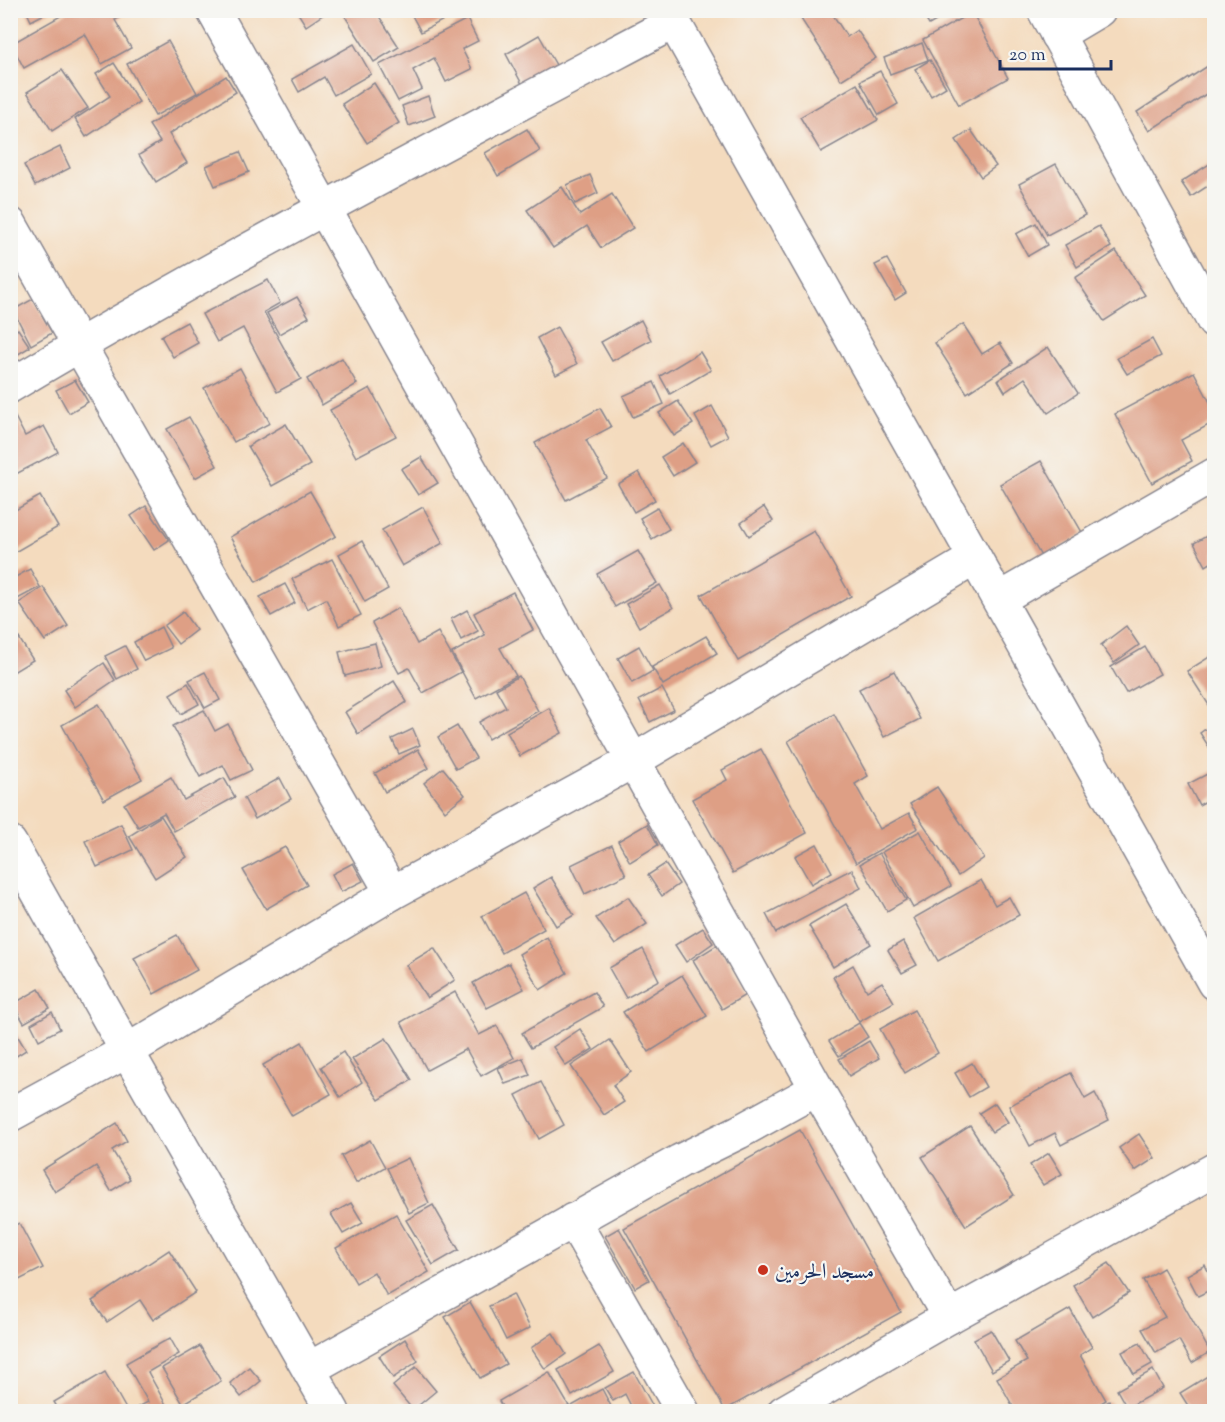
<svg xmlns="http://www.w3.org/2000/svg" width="1225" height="1422" viewBox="0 0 1225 1422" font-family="'Sorts Mill Goudy',Amiri,serif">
  <rect width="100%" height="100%" fill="#f6f6f2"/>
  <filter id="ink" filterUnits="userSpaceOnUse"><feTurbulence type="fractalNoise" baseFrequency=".0167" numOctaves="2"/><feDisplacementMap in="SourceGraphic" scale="12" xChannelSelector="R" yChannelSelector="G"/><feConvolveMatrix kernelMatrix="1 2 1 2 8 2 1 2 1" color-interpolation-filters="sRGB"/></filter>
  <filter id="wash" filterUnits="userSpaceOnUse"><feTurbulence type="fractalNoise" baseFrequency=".008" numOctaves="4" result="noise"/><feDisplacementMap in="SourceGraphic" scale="24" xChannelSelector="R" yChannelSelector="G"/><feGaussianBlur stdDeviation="1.35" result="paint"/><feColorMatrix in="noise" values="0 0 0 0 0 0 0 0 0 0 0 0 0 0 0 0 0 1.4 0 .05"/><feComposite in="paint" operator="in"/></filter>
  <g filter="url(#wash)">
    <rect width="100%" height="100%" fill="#f4dbbe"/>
    <g id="blocks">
      <g fill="#de9f85">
        <path d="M26,10h26l-21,11z"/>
        <path d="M71,10h61l-17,10 16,28 -29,16 -17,-30 -61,34 -13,-24z"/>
        <path d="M296,10h34l-24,16z"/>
        <path d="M346,10h29l24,37 -25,15 -31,-49z"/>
        <path d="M409,10h42l2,5 -32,17z"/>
        <path d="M785,10h16l-12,8z"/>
        <path d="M814,10h16l17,27 10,-7 19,28 -35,22 -40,-61z"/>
        <path d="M920,10h35l-26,15z"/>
        <path d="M972,12l36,66 -49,27 -36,-65z"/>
        <path d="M467,19l11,22 -16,8 10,20 -26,13 -12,-24 -21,12 9,19 -24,12 -19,-36z"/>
        <path d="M539,35l17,30 -34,19 -16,-30z"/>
        <path d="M168,41l29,52 -42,23 -28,-52z"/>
        <path d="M922,43l6,17 -38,14 -6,-16z"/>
        <path d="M354,44l17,30 -37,21 -10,-18 -25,15 -7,-13z"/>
        <path d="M930,60l16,27 -15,9 -16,-27z"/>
        <path d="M1214,62v27l-65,42 -12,-19z"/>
        <path d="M114,63l25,39 -53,35 -11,-18 35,-23 -14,-22z"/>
        <path d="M62,70l26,38 -36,23 -25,-39z"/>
        <path d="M880,71l18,33 -19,11 -19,-34z"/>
        <path d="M226,76l10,16 -67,42 18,29 -31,19 -17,-27 21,-13 -11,-17z"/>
        <path d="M374,83l25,40 -32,20 -25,-39z"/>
        <path d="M857,84l21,36 -57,32 -21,-35z"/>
        <path d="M428,96l7,20 -26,10 -7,-20z"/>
        <path d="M527,129l13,22 -42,25 -13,-23z"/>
        <path d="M971,130l25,36 -15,11 -25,-37z"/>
        <path d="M60,147l10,21 -35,18 -11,-21z"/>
        <path d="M240,152l9,20 -34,14 -9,-20z"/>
        <path d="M1214,161v21l-23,15 -10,-15z"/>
        <path d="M1056,164l29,51 -38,20 -28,-51z"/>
        <path d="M590,175l8,18 -23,11 -8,-19z"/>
        <path d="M562,187l18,28 32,-21 21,34 -32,20 -14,-22 -34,22 -26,-38z"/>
        <path d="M1036,223l11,22 -19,11 -12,-22z"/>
        <path d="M1099,226l12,21 -34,20 -12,-22z"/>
        <path d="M1116,251l29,44 -41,26 -29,-43z"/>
        <path d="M887,259l19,34 -11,7 -20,-35z"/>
        <path d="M268,280l12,23 -16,9 37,67 -24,13 -34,-64 -26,14 -15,-28z"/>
        <path d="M297,297l12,20 -30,17 -12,-21z"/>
        <path d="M33,299l19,34 -21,12 -18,-35z"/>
        <path d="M641,320l10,20 -39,21 -11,-19z"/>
        <path d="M187,322l11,21 -25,14 -12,-21z"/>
        <path d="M963,324l19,30 18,-11 13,20 -46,30 -32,-50z"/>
        <path d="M557,327l20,37 -21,11 -19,-37z"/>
        <path d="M18,329l12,18 -20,12v-25z"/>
        <path d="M1152,339l9,17 -34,18 -10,-16z"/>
        <path d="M1048,347l30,46 -30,20 -23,-35 -20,14 -7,-12z"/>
        <path d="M700,352l11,18 -41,24 -10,-18z"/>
        <path d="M342,358l15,26 -35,21 -15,-26z"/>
        <path d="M240,368l30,55 -36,19 -30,-54z"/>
        <path d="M1194,372l20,38v12l-33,18 11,21 -40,22 -37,-69z"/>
        <path d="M75,380l13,22 -19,11 -13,-23z"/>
        <path d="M654,382l10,22 -31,13 -10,-21z"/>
        <path d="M370,388l26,48 -40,21 -26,-47z"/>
        <path d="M678,401l15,23 -19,12 -15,-23z"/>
        <path d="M712,406l16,30 -17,9 -16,-29z"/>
        <path d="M600,408l11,19 -25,13 21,38 -41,22 -31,-57z"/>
        <path d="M13,413l12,23 19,-10 14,26 -42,22 -6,-11v-49z"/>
        <path d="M189,417l28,49 -22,12 -28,-49z"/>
        <path d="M286,424l24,41 -38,21 -24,-40z"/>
        <path d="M683,443l12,19 -22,14 -12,-19z"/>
        <path d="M421,457l17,26 -20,12 -17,-26z"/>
        <path d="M1041,461l42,73 -41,24 -42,-74z"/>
        <path d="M639,472l16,28 -21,12 -16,-28z"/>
        <path d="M310,491l26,45 -80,46 -26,-45z"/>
        <path d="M40,496l18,31 -43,25 -5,-8v-31z"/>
        <path d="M146,506l23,34 -15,10 -23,-34z"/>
        <path d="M423,507l20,36 -41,23 -20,-36z"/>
        <path d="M764,507l9,14 -24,15 -8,-13z"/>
        <path d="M657,508l12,21 -17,10 -12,-21z"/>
        <path d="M814,531l37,65 -113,65 -37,-66z"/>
        <path d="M1214,532v29l-8,5 -12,-23z"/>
        <path d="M362,541l26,48 -23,13 -26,-48z"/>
        <path d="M638,551l19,32 -42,24 -18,-33z"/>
        <path d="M332,559l29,56 -22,11 -13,-27 -19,10 -15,-30z"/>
        <path d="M30,569l10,18 -30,16v-23z"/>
        <path d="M285,584l10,19 -24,13 -11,-19z"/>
        <path d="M660,585l13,23 -34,19 -13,-23z"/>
        <path d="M43,587l25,39 -23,15 -26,-38z"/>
        <path d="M513,592l20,38 -33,18 16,28 -40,22 -24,-45 33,-18 -11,-22z"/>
        <path d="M398,608l19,36 21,-12 23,40 -38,21 -14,-25 -10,5 -27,-50z"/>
        <path d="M467,610l11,21 -17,9 -10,-21z"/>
        <path d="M183,612l13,18 -18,14 -14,-18z"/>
        <path d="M1126,626l13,19 -25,18 -13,-18z"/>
        <path d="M161,627l10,21 -27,13 -10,-19z"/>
        <path d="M15,632l18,28 -23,14v-39z"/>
        <path d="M706,636l11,17 -54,32 -11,-18z"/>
        <path d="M375,643l6,23 -36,10 -6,-24z"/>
        <path d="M125,646l12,23 -20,10 -12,-23z"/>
        <path d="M639,646l14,25 -21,12 -14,-25z"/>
        <path d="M1145,647l15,27 -34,19 -15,-26z"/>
        <path d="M1214,654v59l-27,-42z"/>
        <path d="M104,663l11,17 -40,27 -11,-17z"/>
        <path d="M894,671l26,48 -36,18 -25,-48z"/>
        <path d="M205,672l15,28 -15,8 -16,-28z"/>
        <path d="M519,676l19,35 -50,28 -9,-17 27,-15 -10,-18z"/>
        <path d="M394,681l13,21 -49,32 -13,-22z"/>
        <path d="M188,683l11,21 -18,10 -11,-20z"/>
        <path d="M662,688l12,22 -24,12 -11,-22z"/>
        <path d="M99,704l43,75 -38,21 -42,-75z"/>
        <path d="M549,708l13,25 -42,23 -13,-24z"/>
        <path d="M204,710l11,21 13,-7 24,46 -21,10 -8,-15 -23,12 -27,-51z"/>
        <path d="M834,714l34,62 -13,8 25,45 29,-16 9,15 -62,35 -68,-122z"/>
        <path d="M1214,723v32l-14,-22z"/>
        <path d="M457,726l19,32 -20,11 -18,-32z"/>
        <path d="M413,729l7,16 -21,9 -7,-15z"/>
        <path d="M418,749l11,19 -44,24 -10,-19z"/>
        <path d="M761,749l46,84 -74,40 -41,-74 35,-19 -5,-10z"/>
        <path d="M443,768l22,27 -20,16 -21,-28z"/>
        <path d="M1213,771l1,26 -15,8 -11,-21z"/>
        <path d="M171,777l13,23 40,-22 11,19 -61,34 -10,-18 -26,14 -14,-23z"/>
        <path d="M280,778l11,21 -36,20 -11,-21z"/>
        <path d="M937,787l47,71 -26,18 -48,-72z"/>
        <path d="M161,816l26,41 -32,21 -26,-42z"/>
        <path d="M121,824l12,26 -36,17 -12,-26z"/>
        <path d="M647,824l11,21 -28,17 -12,-21z"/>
        <path d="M920,831l31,55 -38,22 -31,-56z"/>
        <path d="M817,844l15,28 -21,12 -16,-28z"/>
        <path d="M612,845l14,30 -41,19 -14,-29z"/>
        <path d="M285,847l22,38 -41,24 -23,-39z"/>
        <path d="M879,853l27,47 -19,11 -27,-47z"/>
        <path d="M353,863l10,18 -22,11 -9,-18z"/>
        <path d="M665,864l14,20 -17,12 -14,-21z"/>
        <path d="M852,869l9,19 -85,45 -10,-19z"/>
        <path d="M551,877l23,38 -18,11 -23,-38z"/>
        <path d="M981,880l14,25 14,-8 10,18 -81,46 -24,-43z"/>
        <path d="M524,893l20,36 -42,24 -20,-37z"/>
        <path d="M628,897l19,27 -32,21 -19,-27z"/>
        <path d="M846,904l25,40 -38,23 -24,-41z"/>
        <path d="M703,928l10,15 -27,19 -11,-17z"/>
        <path d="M177,935l20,35 -43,24 -20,-36z"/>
        <path d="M547,937l20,36 -27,17 -21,-36z"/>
        <path d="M903,941l14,24 -15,8 -14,-23z"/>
        <path d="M717,945l30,49 -25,15 -29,-49z"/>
        <path d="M434,948l21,32 -28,18 -21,-33z"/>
        <path d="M643,949l16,31 -33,18 -17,-30z"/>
        <path d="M509,963l15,26 -37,19 -14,-25z"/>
        <path d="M853,965l14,26 15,-9 12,20 -35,20 -26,-45z"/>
        <path d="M682,975l25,41 -58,36 -26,-40z"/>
        <path d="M39,989l11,19 -26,15 -11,-19z"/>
        <path d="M455,992l24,43 18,-9 17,32 -33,18 -15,-27 -39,21 -26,-48z"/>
        <path d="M594,992l9,15 -72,41 -9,-15z"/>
        <path d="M914,1010l24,43 -33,20 -25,-44z"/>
        <path d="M52,1012l8,17 -21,11 -8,-16z"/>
        <path d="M859,1023l9,14 -29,19 -10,-15z"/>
        <path d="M580,1029l13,20 -27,17 -13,-19z"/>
        <path d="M14,1030l12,20 -16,10v-28z"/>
        <path d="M386,1038l26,42 -33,20 -27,-41z"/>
        <path d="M610,1040l21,32 -18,13 11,17 -20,13 -33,-49z"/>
        <path d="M869,1041l10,17 -30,18 -10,-17z"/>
        <path d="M302,1042l29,52 -39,22 -29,-51z"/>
        <path d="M343,1052l19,30 -22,15 -19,-30z"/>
        <path d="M523,1058l7,17 -25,9 -7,-16z"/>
        <path d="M972,1063l14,24 -17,10 -14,-24z"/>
        <path d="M1071,1073l14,26 10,-6 14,27 -48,25 -6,-12 -25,13 -21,-40z"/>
        <path d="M541,1082l23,43 -25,14 -23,-44z"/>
        <path d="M995,1103l13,19 -16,10 -13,-19z"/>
        <path d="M117,1123l10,18 -15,9 18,29 -19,12 -15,-25 -41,26 -13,-22z"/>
        <path d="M970,1126l44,69 -48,31 -44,-69z"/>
        <path d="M800,1130l101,182 -176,98 -101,-182z"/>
        <path d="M1139,1134l16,24 -20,13 -16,-23z"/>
        <path d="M370,1140l15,27 -29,16 -15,-27z"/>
        <path d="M1049,1153l13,21 -19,11 -13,-20z"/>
        <path d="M408,1158l21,45 -20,10 -22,-45z"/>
        <path d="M351,1203l12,20 -20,11 -12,-20z"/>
        <path d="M433,1205l26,45 -26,15 -27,-45z"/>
        <path d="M396,1214l33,58 -42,24 -13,-24 -18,11 -20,-35z"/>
        <path d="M19,1223l24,45 -24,12 -9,-16v-36z"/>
        <path d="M619,1228l30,52 -14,8 -30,-52z"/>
        <path d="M169,1250l27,42 -43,28 -13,-20 -33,22 -15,-21z"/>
        <path d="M1109,1263l20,30 -37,24 -19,-32z"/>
        <path d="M1205,1265l9,18v5l-16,8 -11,-21z"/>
        <path d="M1163,1268l47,84 -18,11 -13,-23 -23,13 -14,-24 23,-12 -22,-37z"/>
        <path d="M513,1294l17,34 -24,12 -17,-34z"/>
        <path d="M470,1302l36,62 -26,14 -35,-61z"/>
        <path d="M1070,1309l22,38 -12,8 26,45 -19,12h-71l-19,-34 30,-17 -12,-20z"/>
        <path d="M991,1330l18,31 -17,10 -18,-32z"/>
        <path d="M553,1333l13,21 -21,15 -14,-21z"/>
        <path d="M170,1338l9,16 -31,18 22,40h-41l19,-10 -22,-39z"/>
        <path d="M405,1339l13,22 -25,17 -14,-22z"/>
        <path d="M1140,1343l12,21 -18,10 -12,-22z"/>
        <path d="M200,1346l21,35 -38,23 -21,-36z"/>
        <path d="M599,1346l15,26 -42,24 -14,-26z"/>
        <path d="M249,1367l12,14 -20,16 -11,-14z"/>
        <path d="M416,1367l20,24 -23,19 -20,-24z"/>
        <path d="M1153,1370l10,18 -36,20 -10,-18z"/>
        <path d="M105,1372l21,37 -4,3h-62l-6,-10z"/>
        <path d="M549,1372l20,34 -10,6h-54l-6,-11z"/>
        <path d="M634,1372l22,40h-22l-9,-18 -12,7 -8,-13z"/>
        <path d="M1214,1372v40h-22l-12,-19z"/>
        <path d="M602,1389l12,23h-53z"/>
        <path d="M1109,1401l6,11h-22z"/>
      </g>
    </g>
  </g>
  <g filter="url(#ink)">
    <use href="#blocks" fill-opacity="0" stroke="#88858e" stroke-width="1.5"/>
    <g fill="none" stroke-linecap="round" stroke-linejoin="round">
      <g stroke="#88858e" stroke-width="36">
        <g id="minor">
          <path d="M213,10l604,1079 132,228"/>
          <path d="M667,10l547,973"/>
          <path d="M1044,10l170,312"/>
          <path d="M1057,35l42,-25"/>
          <path d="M10,224l382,669"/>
          <path d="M10,386c217,-129 441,-246 664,-364"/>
          <path d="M999,599l215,-124"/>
          <path d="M10,843l117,208 206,361"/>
          <path d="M10,1115l117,-64 265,-158 241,-132 342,-203"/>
          <path d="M573,1220l110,192"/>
          <path d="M309,1369l371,-208 59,-29 78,-43"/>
          <path d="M784,1412l165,-95 265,-147"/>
        </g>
      </g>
      <use href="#minor" stroke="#fff" stroke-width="33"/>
    </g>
  </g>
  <circle fill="#c8321e" stroke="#f6f6f2" stroke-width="2" cx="763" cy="1270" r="6"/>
  <g text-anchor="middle" stroke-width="4.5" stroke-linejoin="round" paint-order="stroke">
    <g font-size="22" fill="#1b2f5e" stroke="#f6f6f2" text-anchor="start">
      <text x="775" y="1278">مسجد الحرمين</text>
    </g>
  </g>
  <rect width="1225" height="1422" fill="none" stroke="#f6f6f2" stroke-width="36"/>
  <path d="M1000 60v9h111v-9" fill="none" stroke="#1b2f5e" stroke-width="3"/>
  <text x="1009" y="60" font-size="18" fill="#1b2f5e" stroke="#f6f6f2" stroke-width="4.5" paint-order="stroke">20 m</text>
</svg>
